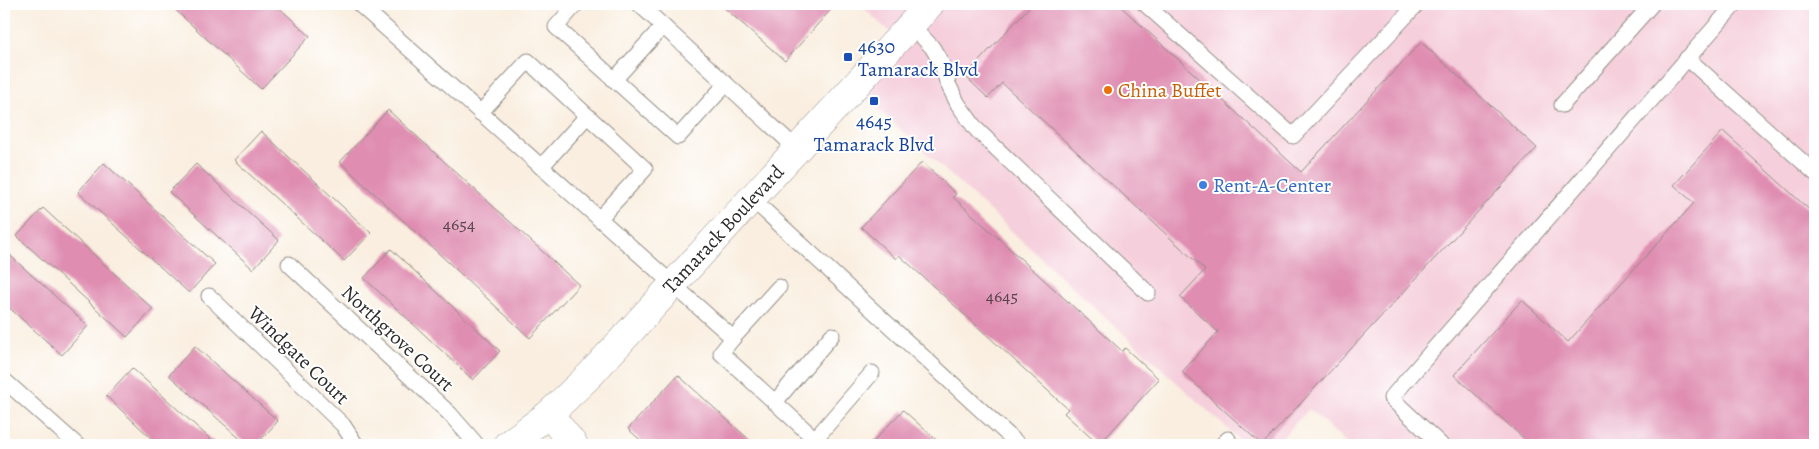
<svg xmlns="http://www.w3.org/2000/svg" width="1819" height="449" viewBox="0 0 1819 449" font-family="Alegreya,serif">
  <rect width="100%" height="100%" fill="#fff"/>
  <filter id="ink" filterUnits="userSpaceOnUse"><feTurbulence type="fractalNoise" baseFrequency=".02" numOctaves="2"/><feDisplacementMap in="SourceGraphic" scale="10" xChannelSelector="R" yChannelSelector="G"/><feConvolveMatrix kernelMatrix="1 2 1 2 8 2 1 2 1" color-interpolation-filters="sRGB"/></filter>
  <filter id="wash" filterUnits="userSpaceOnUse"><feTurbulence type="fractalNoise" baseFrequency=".0096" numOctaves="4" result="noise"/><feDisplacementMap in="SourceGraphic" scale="20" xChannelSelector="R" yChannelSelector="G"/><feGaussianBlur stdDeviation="1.12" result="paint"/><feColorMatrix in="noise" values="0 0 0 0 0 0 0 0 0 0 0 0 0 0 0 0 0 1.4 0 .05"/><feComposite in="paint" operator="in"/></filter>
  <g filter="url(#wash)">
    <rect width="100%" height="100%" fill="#f9eedf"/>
    <path fill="#f5cfdb" d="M859,4h956v441h-466l-40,-36 -34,36h-30l-396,-363 44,-47z"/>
    <g id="blocks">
      <g fill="#df8db1">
        <path d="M169,4h106l35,32 -49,53z"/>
        <path d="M720,4h110l3,3 -48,54z"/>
        <path d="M1032,4h86l183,168 120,-130 116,106 -275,297 -80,-73 36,-40 -38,-35 25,-27 -203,-187 -14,15 -23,-22z"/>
        <path d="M388,110l191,175 -49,53 -190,-176z"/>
        <path d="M261,131l110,102 -27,28 -110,-101z"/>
        <path d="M1723,131l92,84v230h-284l-77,-70 68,-75 46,42 126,-139 -20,-18z"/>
        <path d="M922,162l34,32 -3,3 169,154 3,-3 34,31 -60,66 -35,-32 4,-4 -169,-154 -3,4 -35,-32z"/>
        <path d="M104,163l111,101 -26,29 -111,-101z"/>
        <path d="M196,164l83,76 -26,29 -84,-77z"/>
        <path d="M43,208l110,101 -26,28 -110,-101z"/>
        <path d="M391,249l109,102 -27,29 -109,-102z"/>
        <path d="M4,250l84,76 -26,29 -58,-52z"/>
        <path d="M195,346l83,75 -22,24h-9l-78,-70z"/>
        <path d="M132,368l85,77h-58l-10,-9 -43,-40z"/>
        <path d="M678,375l77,70h-109l-18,-16z"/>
        <path d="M903,410l39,35h-72z"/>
      </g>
    </g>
  </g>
  <g filter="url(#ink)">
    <use href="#blocks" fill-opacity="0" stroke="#928c85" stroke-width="1"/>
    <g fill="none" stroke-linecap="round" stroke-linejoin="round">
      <g stroke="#928c85" stroke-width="17">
        <g id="lane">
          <path d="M359,4l374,334 -12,15 94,86 4,6"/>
          <path d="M576,4l-20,23 122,110 48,-53"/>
          <path d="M639,4l158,145"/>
          <path d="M1145,4l148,132 124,-132"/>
          <path d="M911,25l21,22 10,17 5,18 11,22 18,25 172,164"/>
          <path d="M1687,58l128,115"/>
          <path d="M614,80l49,-54"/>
          <path d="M1562,105l90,-101"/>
          <path d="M480,113l48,-52 117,108 -46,50"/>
          <path d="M541,167l46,-51"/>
          <path d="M751,198l268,247"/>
          <path d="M289,264l161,150 27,31"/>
          <path d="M209,296l134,129 13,20"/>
          <path d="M733,338l46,-51"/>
          <path d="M4,380l73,65"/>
          <path d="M775,402l57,-67"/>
          <path d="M815,439l57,-66"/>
          <path d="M1222,445l6,-6"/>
          <path d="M1441,445l-50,-47 344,-394"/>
        </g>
      </g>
      <g stroke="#928c85" stroke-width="29">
        <path id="street" d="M549,414l25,31"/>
      </g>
      <g stroke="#928c85" stroke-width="29">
        <path id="secondary" d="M507,445l42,-31 41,-39 340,-371"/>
      </g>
      <use href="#lane" stroke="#fff" stroke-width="15"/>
      <use href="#street" stroke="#fff" stroke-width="28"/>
      <use href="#secondary" stroke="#fff" stroke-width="28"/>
    </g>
  </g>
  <g fill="#1a4fb4" stroke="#fff" stroke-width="2">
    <rect x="843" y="52" width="10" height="10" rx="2.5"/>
    <rect x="869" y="96" width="10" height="10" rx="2.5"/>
  </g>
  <circle fill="#e8710a" stroke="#fff" stroke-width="2" cx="1108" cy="90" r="5"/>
  <circle fill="#3f7fe0" stroke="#fff" stroke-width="2" cx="1203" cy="185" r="5"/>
  <g text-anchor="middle" stroke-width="4" stroke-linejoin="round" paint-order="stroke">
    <g font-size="18" fill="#58444c">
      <text x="459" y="230">4654</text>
      <text x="1002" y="302">4645</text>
    </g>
    <g font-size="20" fill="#164399" stroke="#fff" text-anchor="start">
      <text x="858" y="53">4630<tspan x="858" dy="23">Tamarack Blvd</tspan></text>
      <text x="874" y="128" text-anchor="middle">4645<tspan x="874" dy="23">Tamarack Blvd</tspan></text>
    </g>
    <g font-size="20" fill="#c56008" stroke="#fff" text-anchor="start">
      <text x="1118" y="97">China Buffet</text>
    </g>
    <g font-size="20" fill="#366cbe" stroke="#fff" text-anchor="start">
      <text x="1213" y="192">Rent-A-Center</text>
    </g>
    <g font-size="20" fill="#2b2b2b" stroke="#fff">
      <text transform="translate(723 229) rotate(-47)" y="7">Tamarack Boulevard</text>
      <text transform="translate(398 338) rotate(43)" y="7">Northgrove Court</text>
      <text transform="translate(299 355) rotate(44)" y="7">Windgate Court</text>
    </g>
  </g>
  <rect width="1819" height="449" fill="none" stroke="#fff" stroke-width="20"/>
</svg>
